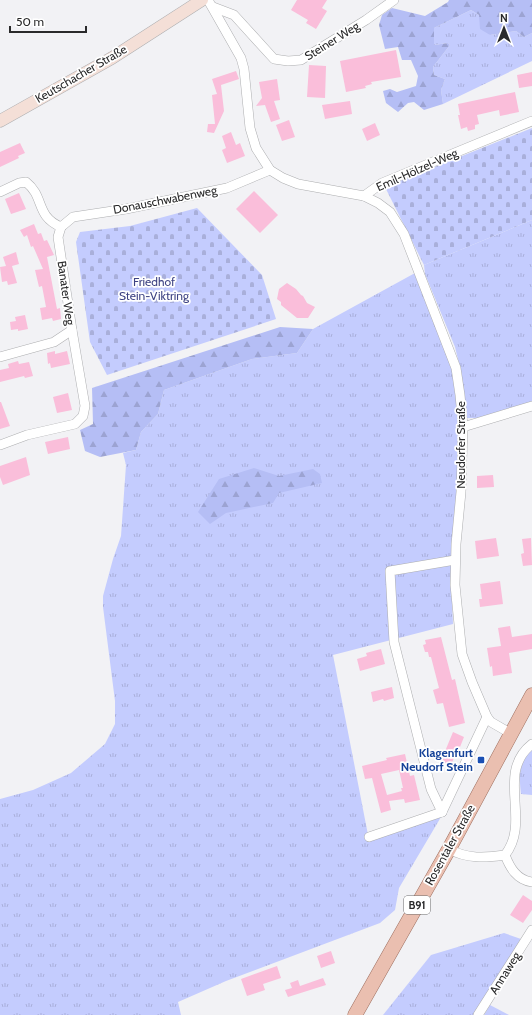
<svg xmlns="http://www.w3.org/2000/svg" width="532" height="1015" viewBox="0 0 532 1015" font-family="Cabin,sans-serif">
  <defs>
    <pattern id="grass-tufts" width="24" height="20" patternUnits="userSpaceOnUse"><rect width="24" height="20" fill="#c4ccfe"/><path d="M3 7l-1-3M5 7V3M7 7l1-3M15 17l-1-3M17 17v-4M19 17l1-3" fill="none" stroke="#a9afda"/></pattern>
    <pattern id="forest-firs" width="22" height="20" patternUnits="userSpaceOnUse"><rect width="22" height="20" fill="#b5bef5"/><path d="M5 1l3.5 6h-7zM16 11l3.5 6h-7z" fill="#9ca3d2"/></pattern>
    <pattern id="cemetery-stones" width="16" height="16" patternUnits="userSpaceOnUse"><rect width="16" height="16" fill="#c4ccfe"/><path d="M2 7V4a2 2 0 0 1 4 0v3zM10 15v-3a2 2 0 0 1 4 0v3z" fill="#a9afda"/></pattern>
  </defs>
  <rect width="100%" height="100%" fill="#f2f2f5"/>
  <g fill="url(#grass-tufts)">
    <path d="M471,10l8,5 11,20 26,-4 8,6 8,-4v28l-89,43 -2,-14 4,-11 -11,-4 -1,-8 17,-22 -2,-2 -14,2v-17z"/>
    <path d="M532,220v182l-51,16h-14l-6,-46 -6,-25 -30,-73 -1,-9z"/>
    <path d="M415,273l38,97 3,21 3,60 -8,127 2,46 -120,31 36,185 72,-23 -42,71 -4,22 -15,13 -154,58 -48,21 3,13h-181v-216l33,-9 38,-17 34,-29 10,-20v-23l-12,-94v-11l10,-37 8,-23 5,-71 -3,-12 13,-3 5,-18 17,-18 6,-24 88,-31 45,-6 16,-24z"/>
    <path d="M532,750v45l-11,-1c-2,-18 -3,-31 11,-44z"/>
    <path d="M504,933l17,6 -47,76h-91l48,-60z"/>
    <path d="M490,1005l19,10h-25z"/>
  </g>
  <g fill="url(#forest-firs)">
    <path d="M449,0h83v33l-8,4 -8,-6 -26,4 -10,-6 -1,-14 -8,-5 -37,18v17l14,-2 2,2 -17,22 1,8 11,4 -4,11 2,14 -19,6 -10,-8 -6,1 -10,9 -12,-9 -3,-12 7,-2 7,3 19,-6 2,-10 -7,-16h-9l-4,-13 -13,2 -6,-24 3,-10 10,-7 33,8 23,-14z"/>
    <path d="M280,327l33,2 -16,24 -45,6 -88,31 -6,24 -17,18 -5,18 -36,7 -15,-6 -5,-21 13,-6 -1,-36z"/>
    <path d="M254,468l25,8 34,-7 7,5 2,9 -43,10 -6,10 -47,10 -16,11 -12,-12 21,-33z"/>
  </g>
  <g fill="url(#cemetery-stones)">
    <path d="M532,128v92l-108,45 -39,-78z"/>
    <path d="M197,208l65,67 14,44 -169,56 -17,-33 -14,-100 4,-10 50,-6z"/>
  </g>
  <g fill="#fabeda" fill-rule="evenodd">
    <path d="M297,0h30l-5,8 5,3 -11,18 -10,-6 2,-3 -17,-10z"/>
    <path d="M396,50l5,27 -30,5 1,2 -7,2 1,2 -20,4 -6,-31z"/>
    <path d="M309,65l17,1 -1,32 -18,-1z"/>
    <path d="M236,71l3,8 -18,6 3,26 -10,22 -7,-1 1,-8h7l-3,-29 5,-1 -5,-15z"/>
    <path d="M532,72v14l-13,2 -2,-13z"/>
    <path d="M277,79l3,21 -6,1 6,18 -9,3 -6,-17 -9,1 6,-8 -3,-16z"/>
    <path d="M515,92l4,20 -19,4 -1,-6 -22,5 2,9 -4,1v4l-7,2 -1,-4 -6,2 -3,-14h2l-2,-11z"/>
    <path d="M350,101l2,13 -27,5 -3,-14z"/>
    <path d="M289,120l6,17 -13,4 -6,-16z"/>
    <path d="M375,123l5,12 -13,6 -5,-12z"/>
    <path d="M231,132l5,13 4,-2 5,13 -18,7 -5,-13 4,-2 -4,-12z"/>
    <path d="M20,143l5,10 -7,3 1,2 -19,9v-15z"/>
    <path d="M254,191l24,24 -18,18 -24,-24z"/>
    <path d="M19,193l7,16 -15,5 -6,-15z"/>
    <path d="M34,224l4,10 3,-1 3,8 3,-1 7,15 -7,2 10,52 3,-1 1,11 -8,2 -1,-3 -10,2 -2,-12 6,-1 -4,-21 -3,1 -4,-17 8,-1 -10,-23 -2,1 -4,-12 -3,2 -4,-7z"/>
    <path d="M16,252l3,12 -7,2 5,17 -9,2 -1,-4 -5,1 -2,-15 6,-1 -3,-9z"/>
    <path d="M287,283l9,6 5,6 2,1 4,7 8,4 -7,11h-11l-16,-13v-3l-4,-3 2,-10z"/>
    <path d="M25,315l3,14 -10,2v-2l-7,1 -1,-8 6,-1 -1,-4z"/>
    <path d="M55,351v3l12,-3 3,13 -19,4 -1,-5 -2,1 -1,-11z"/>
    <path d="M18,361l1,3 10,-2 4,14 -8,2 -1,-2 -24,6v-12l9,-2 -1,-4z"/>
    <path d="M68,393l4,17 -15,3 -4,-16z"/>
    <path d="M0,402h1l9,24 -10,3z"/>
    <path d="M68,437l2,12 -22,5 -3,-12z"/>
    <path d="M26,457l4,18 -27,10 -3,-8v-11z"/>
    <path d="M493,475l1,12 -17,1v-12z"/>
    <path d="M496,538l3,18 -22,3 -2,-18z"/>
    <path d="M531,538l1,27 -9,1 -2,-12 3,-1 -2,-14z"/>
    <path d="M500,581l3,23 -23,3 -1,-8h3l-2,-15z"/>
    <path d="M510,626l2,11 20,-3v15l-23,4 3,20 -19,3 -1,-10 -2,1 -3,-19 14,-2 -3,-18z"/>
    <path d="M441,637l11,43 3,-1 10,44 -16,4 -6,-24 -6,1 -4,-14 6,-2 -8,-31h-2l-1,-5h-3l-2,-7 3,-1 -1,-4z"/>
    <path d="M381,649l4,15 -25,7 -3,-12 10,-3 -1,-3z"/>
    <path d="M392,687l2,11 -10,3 -1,-2 -10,3 -2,-10z"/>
    <path d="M453,732l11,5 -4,10 -1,-1 -8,19 -10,-4z"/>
    <path d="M405,754l5,22 4,-1 6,25 -15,3 -1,-4 -15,2 2,9 -10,3 -9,-35 -7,1 -3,-13 25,-6 -1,-2zM399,770l4,18h-2l1,3 -15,4 -6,-21z"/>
    <path d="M523,895l9,6v9l-9,13 -13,-8z"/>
    <path d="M331,951l4,12 -14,5 -4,-12z"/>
    <path d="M277,966l4,12 -18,6 2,6 -18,6 -6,-17z"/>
    <path d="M323,978l3,7 -38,12 -3,-7 7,-2 -2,-5 8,-3 2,6z"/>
  </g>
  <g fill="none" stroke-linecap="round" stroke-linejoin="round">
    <g stroke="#adaeb0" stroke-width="10">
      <g id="street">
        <path d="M208,0l33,58 3,11 6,59 6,20 14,22 13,8 15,6 66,12 14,7 12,9 14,22 52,134 4,27 3,32 -2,65 -5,52 -1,41 7,69 10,28 15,35 4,5 19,11"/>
        <path d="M213,7l21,8 40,44 14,2 13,-1 65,-40 28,-20"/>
        <path d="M0,192l19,-9 7,-1c19,15 9,34 35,45"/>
        <path d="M364,196l18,-13 150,-62"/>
        <path d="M61,227l12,-10 53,-8 101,-21 43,-18"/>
        <path d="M0,357l54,-15 18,-12 -14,-93 3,-10"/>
        <path d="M463,427l69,-21"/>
        <path d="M0,445l27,-10 48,-11 8,-8 2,-10 -13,-76"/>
        <path d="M442,812l-11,-23 -37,-147 -4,-71 65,-11"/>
        <path d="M442,812l45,-95"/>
        <path d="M369,837l73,-25"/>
        <path d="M449,849c18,10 36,9 56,6 27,-34 -10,-82 27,-111"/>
        <path d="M505,855c5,13 12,25 27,27"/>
        <path d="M478,1015l54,-85"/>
      </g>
    </g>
    <g stroke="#adaeb0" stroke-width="13">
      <path id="secondary" d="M0,121l112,-63 90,-58"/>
    </g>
    <g stroke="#9e6f5f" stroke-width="15">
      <path id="primary" d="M355,1015l94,-166 83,-154"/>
    </g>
    <use href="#street" stroke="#fff" stroke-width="9"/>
    <use href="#secondary" stroke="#f4dfd7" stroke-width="12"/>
    <use href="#primary" stroke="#eabfb0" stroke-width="14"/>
  </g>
  <rect fill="#1a4fb4" stroke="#fff" stroke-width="1.5" x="477" y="756" width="8" height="8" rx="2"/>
  <g text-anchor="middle" stroke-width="3.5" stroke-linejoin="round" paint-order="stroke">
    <rect fill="#fff" stroke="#6a6a6b" stroke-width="1" x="404" y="896" width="26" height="18" rx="3"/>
    <g font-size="11" font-weight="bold" fill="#2a2a2b">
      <text x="417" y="909">B91</text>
    </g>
    <g font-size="12" fill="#2a2a2b" stroke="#fff">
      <text transform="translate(332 41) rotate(-32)" y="4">Steiner Weg</text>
      <text transform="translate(81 74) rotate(-30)" y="4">Keutschacher Straße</text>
      <text transform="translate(417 170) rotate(-24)" y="4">Emil-Hölzel-Weg</text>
      <text transform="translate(165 200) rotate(-11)" y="4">Donauschwabenweg</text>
      <text transform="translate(66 293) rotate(82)" y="4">Banater Weg</text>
      <text transform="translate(461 445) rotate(-90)" y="4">Neudorfer Straße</text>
      <text transform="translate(450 845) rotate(-61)" y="4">Rosentaler Straße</text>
      <text transform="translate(505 973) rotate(-58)" y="4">Annaweg</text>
    </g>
    <g font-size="12" fill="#3d4283" stroke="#fff">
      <text x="154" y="286">Friedhof<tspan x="154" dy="14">Stein-Viktring</tspan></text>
    </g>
    <g font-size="12" font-weight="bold" fill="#164399" stroke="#fff" text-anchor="end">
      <text x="473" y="757">Klagenfurt<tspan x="473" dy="14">Neudorf Stein</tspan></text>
    </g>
  </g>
  <g transform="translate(504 28)" stroke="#ffffff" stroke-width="3" paint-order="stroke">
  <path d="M0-3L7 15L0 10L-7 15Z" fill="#2a2a2b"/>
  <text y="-6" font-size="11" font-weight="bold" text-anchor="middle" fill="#2a2a2b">N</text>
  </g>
  <path d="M10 26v6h76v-6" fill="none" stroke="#2a2a2b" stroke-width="2"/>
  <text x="16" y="26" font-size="12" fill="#2a2a2b" stroke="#ffffff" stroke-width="3" paint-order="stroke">50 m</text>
</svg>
